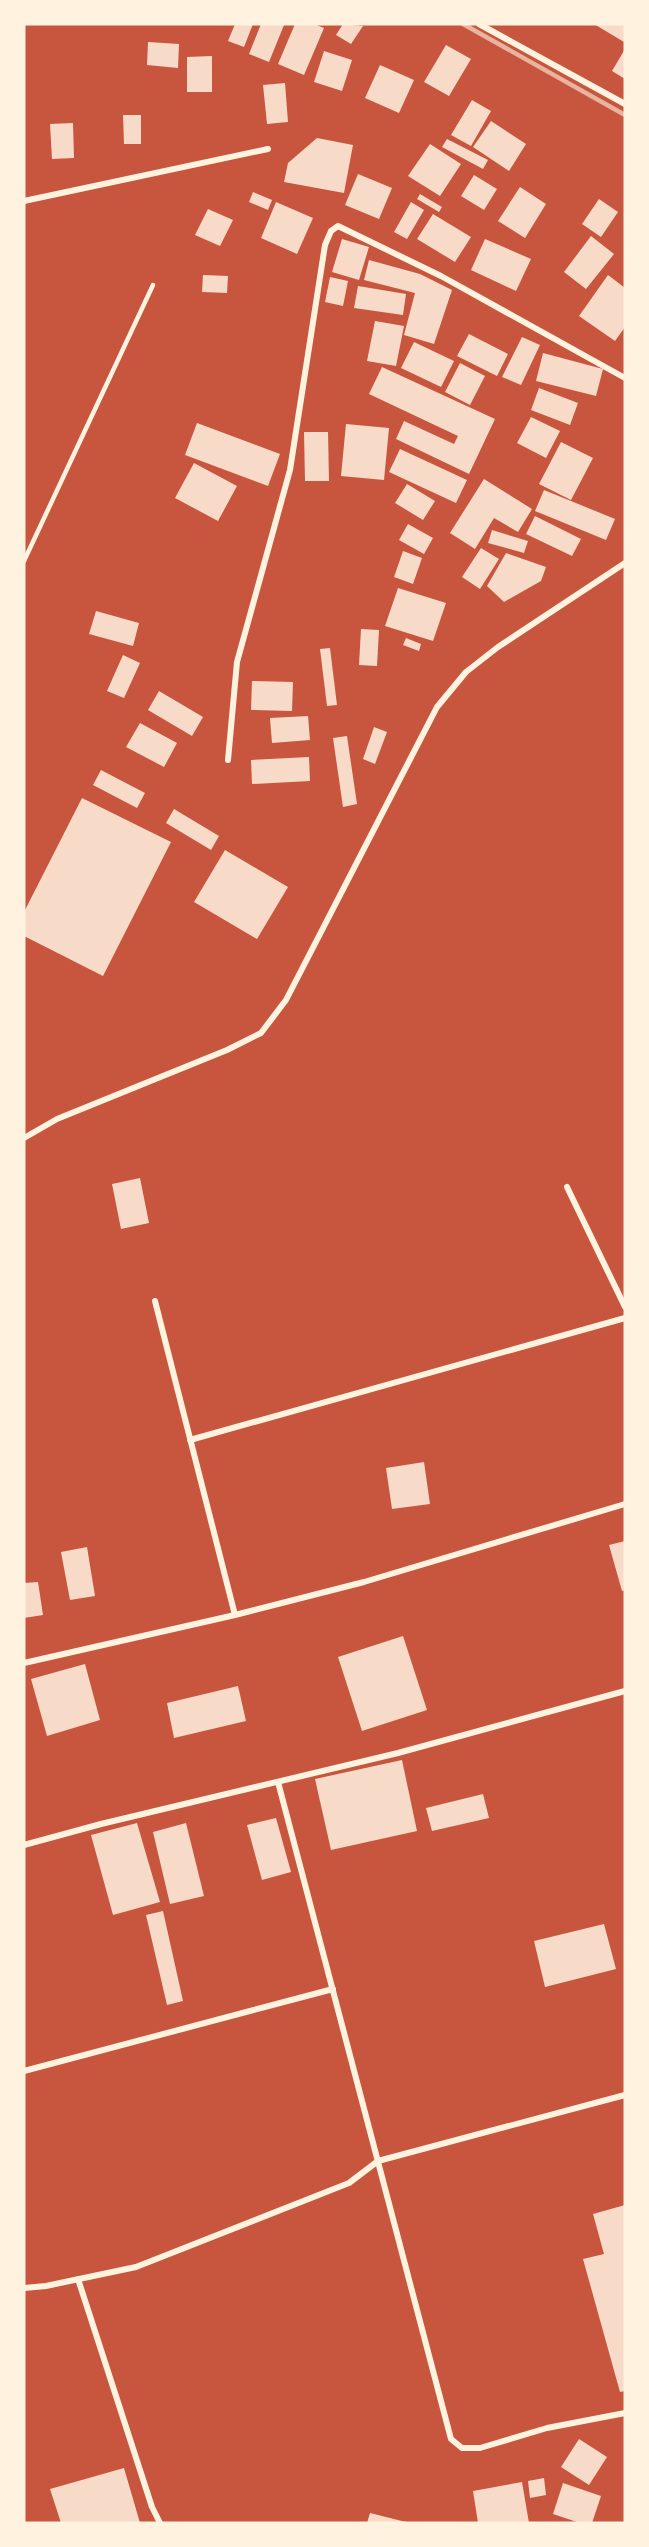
<svg xmlns="http://www.w3.org/2000/svg" width="649" height="2547" viewBox="0 0 649 2547" font-family="'PT Sans Narrow',sans-serif">
  <rect width="100%" height="100%" fill="#c8553d"/>
  <g fill="#f7dbc8">
    <path d="M235,24h18l-9,23 -16,-6z"/>
    <path d="M261,24l23,1 -15,37 -20,-8z"/>
    <path d="M295,24h19l10,4 -20,47 -26,-11z"/>
    <path d="M343,24l20,2 -12,18 -15,-9z"/>
    <path d="M594,24h31v17l-1,1z"/>
    <path d="M148,42l31,2 -1,24 -31,-3z"/>
    <path d="M446,45l25,14 -22,37 -25,-14z"/>
    <path d="M625,49v30l-13,-8z"/>
    <path d="M324,51l28,9 -10,31 -28,-9z"/>
    <path d="M212,56v36h-25v-35z"/>
    <path d="M380,65l34,15 -15,33 -34,-15z"/>
    <path d="M285,83l3,39 -21,2 -4,-39z"/>
    <path d="M472,100l19,11 -20,35 -20,-11z"/>
    <path d="M123,115h18v29h-17z"/>
    <path d="M491,121l35,23 -17,27 -36,-24z"/>
    <path d="M73,123l1,35 -22,1 -2,-35z"/>
    <path d="M317,138l36,7 -9,48 -60,-11 4,-19z"/>
    <path d="M447,139l41,21 -5,9 -41,-22z"/>
    <path d="M430,144l31,20 -21,32 -32,-20z"/>
    <path d="M358,174l34,14 -13,31 -34,-14z"/>
    <path d="M474,175l23,14 -13,21 -23,-14z"/>
    <path d="M520,187l26,17 -21,34 -27,-17z"/>
    <path d="M253,192l19,8 -4,10 -19,-8z"/>
    <path d="M420,194l22,13 -3,5 -22,-13z"/>
    <path d="M599,199l19,13 -17,25 -19,-13z"/>
    <path d="M276,202l37,16 -16,36 -36,-16z"/>
    <path d="M411,202l13,8 -17,29 -13,-7z"/>
    <path d="M208,209l25,11 -13,26 -25,-11z"/>
    <path d="M433,214l38,23 -16,25 -38,-23z"/>
    <path d="M591,236l23,18 -28,35 -22,-17z"/>
    <path d="M342,239l27,8 -10,33 -27,-8z"/>
    <path d="M485,239l46,20 -15,32 -45,-21z"/>
    <path d="M369,260l51,14 32,16 -18,54 -30,-9 11,-42 -51,-13z"/>
    <path d="M203,275l25,1 -1,17 -25,-1z"/>
    <path d="M608,275l17,13v39l-10,14 -36,-25z"/>
    <path d="M330,277l18,4 -5,25 -18,-4z"/>
    <path d="M358,286l48,8 -3,21 -49,-7z"/>
    <path d="M375,321l29,5 -8,40 -29,-5z"/>
    <path d="M469,334l39,20 -11,22 -40,-20z"/>
    <path d="M522,337l18,8 -19,40 -19,-8z"/>
    <path d="M414,342l40,19 -13,26 -40,-19z"/>
    <path d="M543,353l60,16 -7,27 -60,-15z"/>
    <path d="M460,363l25,13 -15,29 -25,-13z"/>
    <path d="M382,367l113,52 -26,55 -73,-35 8,-18 50,23 4,-8 -89,-42z"/>
    <path d="M539,388l39,15 -8,22 -39,-15z"/>
    <path d="M531,417l29,14 -14,27 -29,-15z"/>
    <path d="M197,423l83,31 -12,32 -83,-31z"/>
    <path d="M346,424l43,4 -5,52 -43,-4z"/>
    <path d="M304,432h24l1,49h-24z"/>
    <path d="M561,442l32,16 -22,42 -32,-16z"/>
    <path d="M400,449l67,31 -11,23 -67,-31z"/>
    <path d="M194,463l43,23 -19,35 -43,-23z"/>
    <path d="M484,479l48,30 -14,23 -24,-14 -19,31 -25,-16z"/>
    <path d="M407,484l28,17 -12,19 -28,-17z"/>
    <path d="M544,490l71,29 -9,21 -71,-29z"/>
    <path d="M535,516l46,23 -9,17 -46,-22z"/>
    <path d="M408,524l25,14 -9,16 -25,-14z"/>
    <path d="M492,530l36,11 -4,12 -36,-10z"/>
    <path d="M481,548l18,11 -19,30 -18,-12z"/>
    <path d="M403,551l19,7 -9,26 -19,-7z"/>
    <path d="M506,553l40,14 -5,14 -37,21 -17,-16z"/>
    <path d="M398,588l48,15 -13,38 -48,-15z"/>
    <path d="M96,611l43,12 -6,23 -44,-12z"/>
    <path d="M361,629l18,1 -2,36 -18,-1z"/>
    <path d="M406,638l15,6 -2,7 -16,-6z"/>
    <path d="M330,648l7,57 -10,1 -7,-57z"/>
    <path d="M123,655l17,8 -16,35 -17,-7z"/>
    <path d="M252,681l41,1 -1,29 -41,-1z"/>
    <path d="M159,691l44,26 -11,19 -44,-26z"/>
    <path d="M308,716l2,24 -38,3 -2,-25z"/>
    <path d="M140,723l37,20 -13,24 -38,-20z"/>
    <path d="M374,727l13,5 -12,32 -12,-5z"/>
    <path d="M347,736l10,68 -14,3 -10,-69z"/>
    <path d="M309,757l1,24 -58,3 -1,-24z"/>
    <path d="M101,770l44,23 -8,15 -44,-23z"/>
    <path d="M82,798l89,44 -68,134 -79,-40v-24z"/>
    <path d="M174,809l45,27 -8,14 -45,-27z"/>
    <path d="M225,850l63,37 -31,52 -63,-37z"/>
    <path d="M140,1178l9,45 -28,6 -9,-45z"/>
    <path d="M424,1462l6,42 -38,5 -6,-41z"/>
    <path d="M625,1541v49l-3,1 -13,-46z"/>
    <path d="M87,1547l8,49 -25,4 -9,-48z"/>
    <path d="M38,1582l5,33 -19,3v-35z"/>
    <path d="M403,1636l24,74 -65,21 -24,-74z"/>
    <path d="M85,1664l15,56 -53,16 -16,-57z"/>
    <path d="M238,1686l8,35 -72,17 -7,-35z"/>
    <path d="M402,1760l15,71 -86,19 -16,-71z"/>
    <path d="M483,1794l6,24 -57,13 -6,-23z"/>
    <path d="M276,1818l15,54 -29,8 -15,-55z"/>
    <path d="M137,1823l23,79 -47,13 -22,-80z"/>
    <path d="M186,1823l18,73 -34,8 -17,-72z"/>
    <path d="M163,1911l20,90 -16,4 -21,-90z"/>
    <path d="M604,1924l12,45 -71,18 -11,-46z"/>
    <path d="M625,2205v186l-5,1 -37,-133 21,-5 -11,-40z"/>
    <path d="M579,2439l28,18 -18,28 -28,-18z"/>
    <path d="M124,2468l16,55h-79l-11,-34z"/>
    <path d="M544,2478l2,17 -16,3 -2,-17z"/>
    <path d="M522,2482l7,41h-51l-5,-32z"/>
    <path d="M563,2483l38,13 -9,27h-12l-27,-9z"/>
    <path d="M370,2513l36,9v1h-39z"/>
  </g>
  <g fill="none" stroke-linecap="round" stroke-linejoin="round">
    <path stroke="#fff3e0" stroke-width="4.5" d="M24,561l129,-276"/>
    <g stroke="#fff3e0" stroke-width="6">
      <path d="M479,24l146,80"/>
      <path d="M24,201l244,-52"/>
      <path d="M228,760l9,-98 53,-192 35,-225 6,-14 7,-5 103,50 184,102"/>
      <path d="M24,1138l33,-19 170,-69 34,-17 25,-33 151,-293 29,-35 32,-25 127,-84"/>
      <path d="M567,1187l58,120"/>
      <path d="M155,1301l80,314"/>
      <path d="M190,1440l435,-122"/>
      <path d="M24,1663l211,-48 129,-33 261,-78"/>
      <path d="M278,1782l173,657 11,9h18l67,-20 78,-15"/>
      <path d="M24,1845l77,-21 297,-71 227,-62"/>
      <path d="M24,2071l309,-82"/>
      <path d="M78,2279l74,228 8,16"/>
      <path d="M24,2288l22,-2 90,-19 213,-84 29,-22 247,-66"/>
    </g>
    <path stroke="#e9b49f" stroke-width="4.5" d="M463,24l162,91"/>
  </g>
  <rect width="649" height="2547" fill="none" stroke="#fff3e0" stroke-width="51"/>
</svg>
